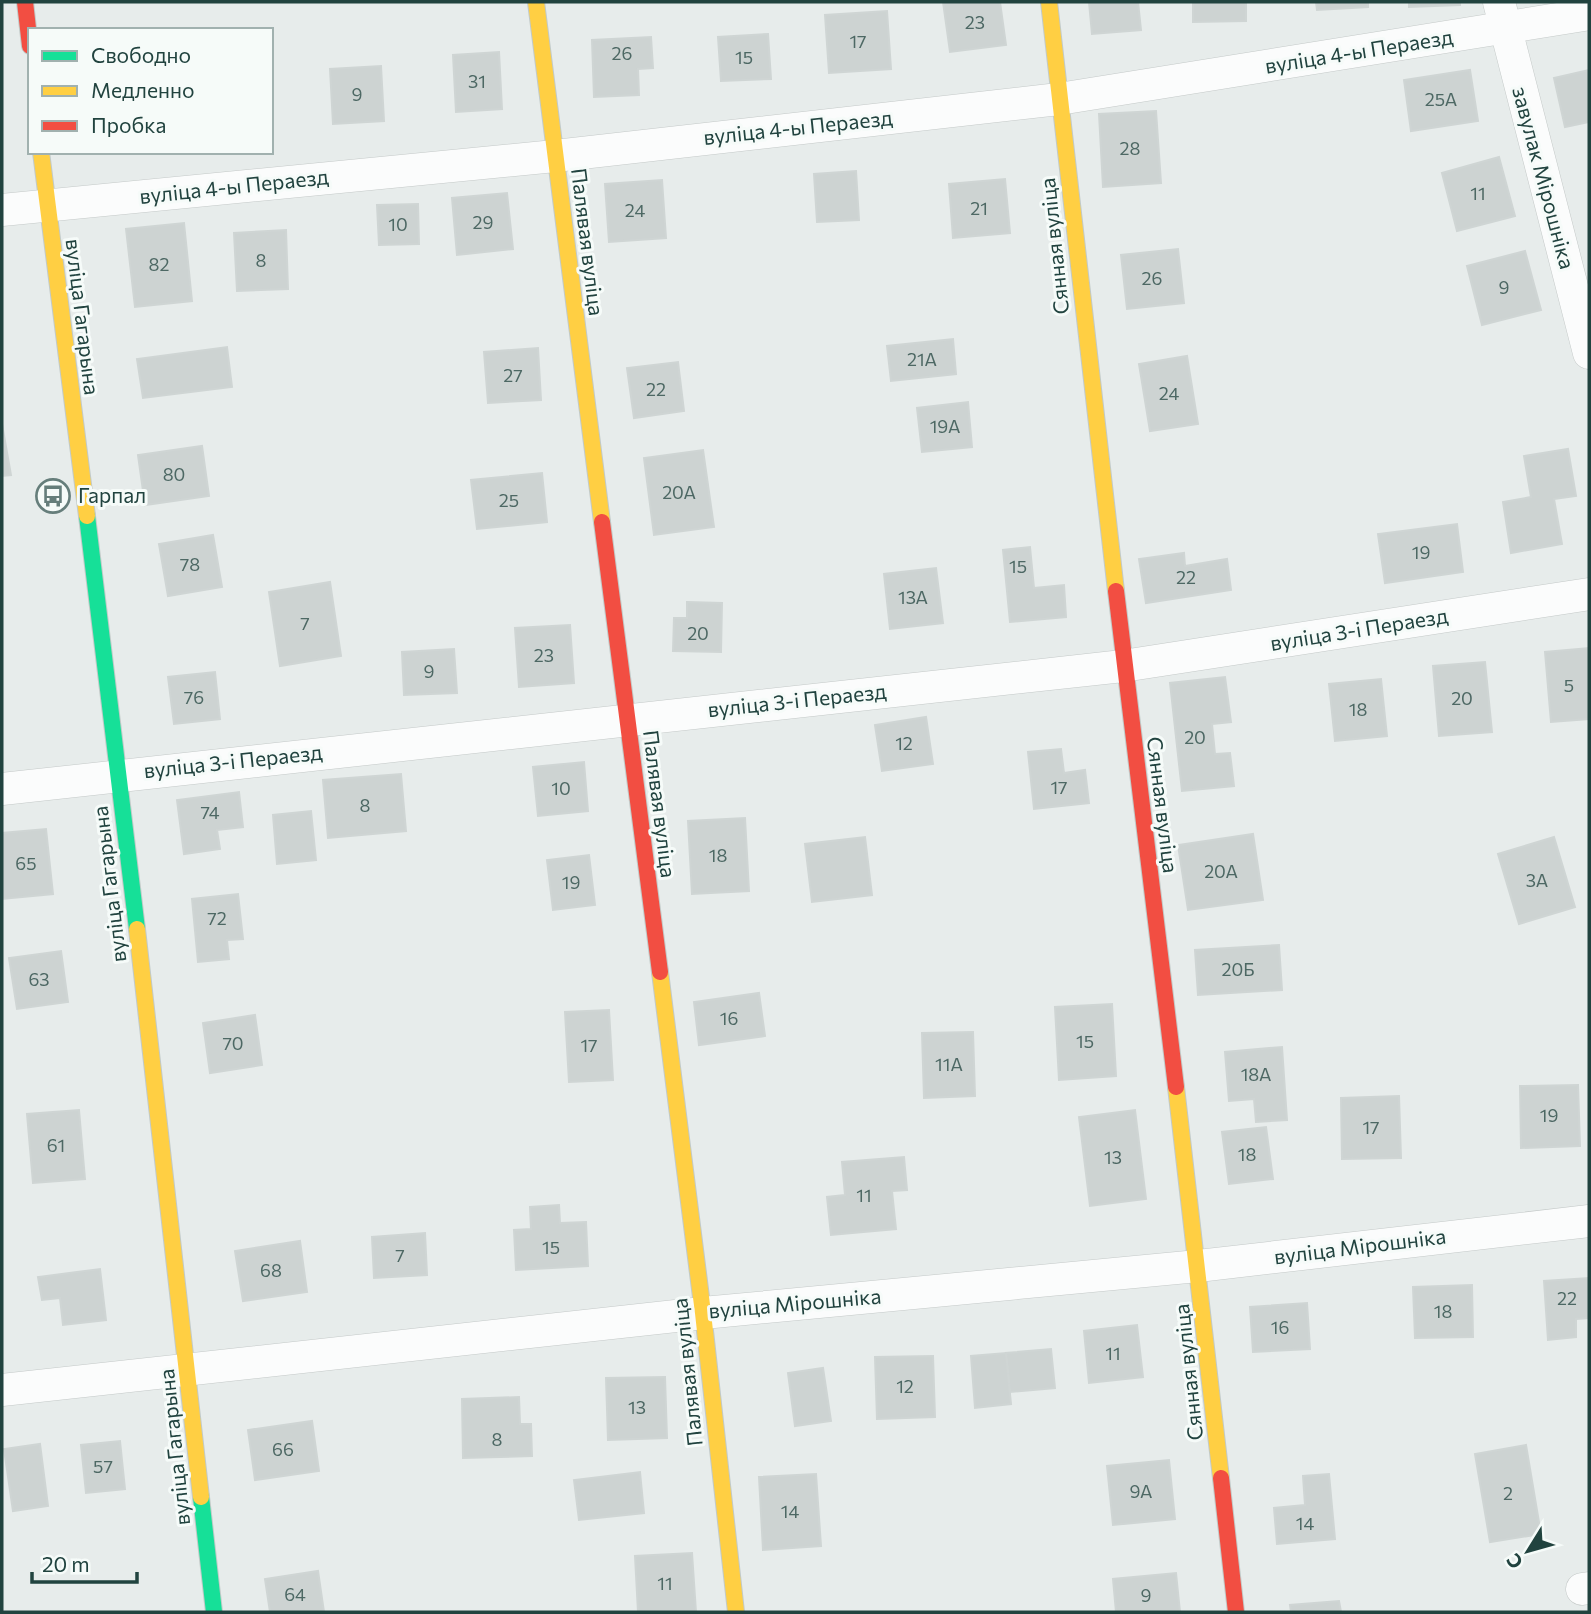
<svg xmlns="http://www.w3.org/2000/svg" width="1591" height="1614" viewBox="0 0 1591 1614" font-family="Commissioner,sans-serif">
  <rect width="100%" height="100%" fill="#e7eceb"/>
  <g fill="#cdd3d2" stroke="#cfd5d4" stroke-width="2">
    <path d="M943,2h57l6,43 -56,7z"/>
    <path d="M1089,2h49l3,28 -49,4z"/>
    <path d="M1193,2h53v19l-53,1z"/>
    <path d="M1316,2h52v5l-51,3z"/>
    <path d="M1409,2h51v3l-51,2z"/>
    <path d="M887,11l4,58 -62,4 -4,-58z"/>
    <path d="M768,34l3,45 -50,2 -3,-44z"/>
    <path d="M651,37l2,31 -15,1 1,26 -45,2 -2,-57z"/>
    <path d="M499,52l3,57 -46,3 -3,-57z"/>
    <path d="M381,66l3,55 -51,3 -3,-55z"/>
    <path d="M1470,70l8,51 -67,10 -7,-51z"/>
    <path d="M1589,70v52l-24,5 -11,-49z"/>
    <path d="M1156,111l5,72 -58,4 -4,-73z"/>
    <path d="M1499,157l16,59 -58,15 -15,-58z"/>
    <path d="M856,171l3,49 -42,2 -3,-48z"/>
    <path d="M1005,179l5,54 -57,5 -4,-54z"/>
    <path d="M662,180l4,58 -57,4 -4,-58z"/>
    <path d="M507,193l6,56 -56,6 -5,-57z"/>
    <path d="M418,204l1,40 -40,1 -2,-40z"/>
    <path d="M184,223l8,78 -57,6 -9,-78z"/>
    <path d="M286,230l2,59 -51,2 -3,-58z"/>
    <path d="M1178,249l6,54 -57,6 -6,-54z"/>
    <path d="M1525,251l16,59 -59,15 -15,-59z"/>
    <path d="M953,339l3,35 -65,7 -4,-35z"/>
    <path d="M227,347l5,40 -89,11 -6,-39z"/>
    <path d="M538,348l3,52 -53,3 -4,-51z"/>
    <path d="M1187,356l11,68 -48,7 -11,-67z"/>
    <path d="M678,362l6,49 -50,7 -7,-50z"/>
    <path d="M968,402l4,45 -50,5 -5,-44z"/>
    <path d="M2,424l9,51 -9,1z"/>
    <path d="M202,446l7,50 -64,9 -7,-50z"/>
    <path d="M1568,449l8,47 -22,3 8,45 -51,9 -8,-51 28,-5 -7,-41z"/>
    <path d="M703,450l11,77 -60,8 -10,-77z"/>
    <path d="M542,473l5,49 -70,7 -6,-49z"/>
    <path d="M1457,524l6,48 -78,11 -7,-49z"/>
    <path d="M213,535l9,52 -54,9 -9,-52z"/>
    <path d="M1030,547l4,41 30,-3 2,32 -56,5 -7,-72z"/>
    <path d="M1184,553l1,13 42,-7 4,31 -85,13 -7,-44z"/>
    <path d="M936,568l7,55 -53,6 -6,-55z"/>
    <path d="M330,582l11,74 -61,10 -11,-74z"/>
    <path d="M687,602l35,1 -1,49 -48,-1 1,-33h13z"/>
    <path d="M570,625l4,58 -55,4 -4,-59z"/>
    <path d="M1589,648v71l-38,3 -6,-70z"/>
    <path d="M454,649l3,44 -53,2 -2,-43z"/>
    <path d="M1485,662l7,70 -53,4 -6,-70z"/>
    <path d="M215,672l5,47 -46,5 -6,-47z"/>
    <path d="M1225,677l6,45 -19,2 3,30 15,-1 4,33 -52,5 -12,-108z"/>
    <path d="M1381,679l6,57 -52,5 -6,-57z"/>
    <path d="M926,717l7,47 -51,7 -7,-46z"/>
    <path d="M1061,749l3,24 21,-3 4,33 -55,6 -6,-57z"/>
    <path d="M584,762l4,49 -50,5 -5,-49z"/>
    <path d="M401,774l5,57 -78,7 -5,-58z"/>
    <path d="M239,792l4,35 -26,3 3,19 -36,5 -7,-54z"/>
    <path d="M311,811l5,49 -39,4 -4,-49z"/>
    <path d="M745,818l4,73 -57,3 -4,-73z"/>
    <path d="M46,829l7,65 -51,5v-66z"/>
    <path d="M1253,834l10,66 -75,10 -10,-65z"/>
    <path d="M865,837l7,58 -60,7 -7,-58z"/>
    <path d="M1554,837l21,70 -56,17 -21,-70z"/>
    <path d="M589,855l6,50 -42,5 -6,-50z"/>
    <path d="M238,894l5,45 -16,1 2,19 -31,3 -6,-63z"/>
    <path d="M1279,945l3,45 -84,5 -3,-45z"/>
    <path d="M61,951l7,51 -51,7 -8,-51z"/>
    <path d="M759,993l6,43 -66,9 -5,-43z"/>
    <path d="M1112,1004l4,72 -57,4 -4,-73z"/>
    <path d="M609,1010l4,70 -44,2 -4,-70z"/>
    <path d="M255,1015l7,50 -52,8 -7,-50z"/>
    <path d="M973,1032l2,64 -51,2 -2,-65z"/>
    <path d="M1282,1047l5,73 -31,2 -2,-23 -25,2 -4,-49z"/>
    <path d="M1578,1085l2,61 -59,2 -1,-62z"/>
    <path d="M1399,1096l2,62 -59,1 -1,-61z"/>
    <path d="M79,1110l6,69 -52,4 -6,-69z"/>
    <path d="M1135,1110l11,89 -56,7 -11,-89z"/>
    <path d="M1266,1127l7,52 -44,5 -7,-52z"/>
    <path d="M904,1157l3,33 -15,1 4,38 -65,6 -4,-38 18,-2 -3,-33z"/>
    <path d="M559,1205l1,18 26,-1 2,44 -72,4 -2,-40 17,-1 -1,-22z"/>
    <path d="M425,1233l2,42 -53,3 -2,-41z"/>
    <path d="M300,1241l7,51 -64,9 -8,-50z"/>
    <path d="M100,1269l6,51 -43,5 -3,-27 -18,2 -4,-23z"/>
    <path d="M1589,1278v40l-13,1v18l-28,3 -4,-59z"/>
    <path d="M1472,1285l1,52 -58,1 -2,-51z"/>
    <path d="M1307,1303l3,46 -57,3 -3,-45z"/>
    <path d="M1137,1325l6,52 -54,6 -5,-52z"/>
    <path d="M1051,1349l4,39 -45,4 -4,-39z"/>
    <path d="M1006,1353l5,51 -36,4 -4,-52z"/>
    <path d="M933,1356l2,61 -58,2 -2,-62z"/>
    <path d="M823,1368l8,53 -36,5 -7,-53z"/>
    <path d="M665,1377l2,61 -59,2 -2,-62z"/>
    <path d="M519,1397l1,27h11l1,32 -69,2 -1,-59z"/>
    <path d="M312,1421l7,50 -64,9 -7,-50z"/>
    <path d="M120,1441l5,48 -39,4 -5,-48z"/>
    <path d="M40,1444l8,62 -35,5 -9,-62z"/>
    <path d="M1526,1445l15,89 -51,8 -15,-88z"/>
    <path d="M1169,1460l6,59 -62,6 -6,-59z"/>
    <path d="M640,1472l4,41 -65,7 -5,-40z"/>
    <path d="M816,1474l5,72 -58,4 -4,-73z"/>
    <path d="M1329,1474l6,65 -58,5 -3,-36 31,-3 -2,-29z"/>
    <path d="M692,1553l4,59h-58l-3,-56z"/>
    <path d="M318,1571l6,41h-54l-5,-33z"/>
    <path d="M1176,1573l4,39h-64l-3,-33z"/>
    <path d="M1339,1601l2,11h-50l-1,-7z"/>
  </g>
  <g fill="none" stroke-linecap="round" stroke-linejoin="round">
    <g stroke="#c4c9c8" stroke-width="33">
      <g id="street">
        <path d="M1499,2l90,351"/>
        <path d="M2,210l553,-54 504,-57 530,-85"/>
        <path d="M2,789l1121,-123 466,-72"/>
        <path d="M2,1390l701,-77 495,-47 391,-45"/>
        <path d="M1582,1589l7,-1"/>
      </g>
    </g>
    <g stroke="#c2cac8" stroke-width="18">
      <g id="fast">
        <path d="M87,516l50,413"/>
        <path d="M201,1497l13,115"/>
      </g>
    </g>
    <g stroke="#c2cac8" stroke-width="18">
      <g id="slow">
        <path d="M536,2l66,520"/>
        <path d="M1049,2l67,589"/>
        <path d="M41,152l46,364"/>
        <path d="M137,929l64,568"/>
        <path d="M660,972l43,341 33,299"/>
        <path d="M1176,1087l45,391"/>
      </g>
    </g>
    <g stroke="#c2cac8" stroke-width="18">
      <g id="jam">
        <path d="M25,2l5,44"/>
        <path d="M602,522l58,450"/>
        <path d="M1116,591l60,496"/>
        <path d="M1221,1478l15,134"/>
      </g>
    </g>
    <use href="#street" stroke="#fbfcfc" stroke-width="32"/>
    <use href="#fast" stroke="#16e098" stroke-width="16"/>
    <use href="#slow" stroke="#ffcf43" stroke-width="16"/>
    <use href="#jam" stroke="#f24e42" stroke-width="16"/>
  </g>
  <defs>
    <g id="bus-ring" transform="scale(1.75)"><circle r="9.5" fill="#f6fbf9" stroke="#667e7b" stroke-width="1.5"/><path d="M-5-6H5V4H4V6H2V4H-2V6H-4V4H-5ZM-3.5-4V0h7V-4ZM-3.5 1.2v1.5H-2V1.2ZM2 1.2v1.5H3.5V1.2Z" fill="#667e7b"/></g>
  </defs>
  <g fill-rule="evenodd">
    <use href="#bus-ring" x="53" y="496"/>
  </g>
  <g text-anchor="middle" stroke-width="6" stroke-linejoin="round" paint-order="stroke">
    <g font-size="18" fill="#4d6864">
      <text x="975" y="29">23</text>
      <text x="858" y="48">17</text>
      <text x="622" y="60">26</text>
      <text x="744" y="64">15</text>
      <text x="477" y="88">31</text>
      <text x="357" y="101">9</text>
      <text x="1441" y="106">25А</text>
      <text x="1130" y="155">28</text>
      <text x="1478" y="200">11</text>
      <text x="979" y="215">21</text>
      <text x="635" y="217">24</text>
      <text x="483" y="229">29</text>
      <text x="398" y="231">10</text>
      <text x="261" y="267">8</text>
      <text x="159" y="271">82</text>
      <text x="1152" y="285">26</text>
      <text x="1504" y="294">9</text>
      <text x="922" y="366">21А</text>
      <text x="513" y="382">27</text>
      <text x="656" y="396">22</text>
      <text x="1169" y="400">24</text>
      <text x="945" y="433">19А</text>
      <text x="174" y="481">80</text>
      <text x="679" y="499">20А</text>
      <text x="509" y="507">25</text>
      <text x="1421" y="559">19</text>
      <text x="190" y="571">78</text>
      <text x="1018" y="573">15</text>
      <text x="1186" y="584">22</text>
      <text x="913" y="604">13А</text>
      <text x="305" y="630">7</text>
      <text x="698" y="640">20</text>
      <text x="544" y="662">23</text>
      <text x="429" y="678">9</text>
      <text x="1569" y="692">5</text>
      <text x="194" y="704">76</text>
      <text x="1462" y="705">20</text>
      <text x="1358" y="716">18</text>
      <text x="1195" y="744">20</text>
      <text x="904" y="750">12</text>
      <text x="1059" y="794">17</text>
      <text x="561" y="795">10</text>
      <text x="365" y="812">8</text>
      <text x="210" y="819">74</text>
      <text x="718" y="862">18</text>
      <text x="26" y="870">65</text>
      <text x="1221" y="878">20А</text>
      <text x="1537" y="887">3А</text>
      <text x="571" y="889">19</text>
      <text x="217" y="925">72</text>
      <text x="1238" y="976">20Б</text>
      <text x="39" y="986">63</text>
      <text x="729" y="1025">16</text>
      <text x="1085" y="1048">15</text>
      <text x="233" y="1050">70</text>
      <text x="589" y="1052">17</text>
      <text x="949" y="1071">11А</text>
      <text x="1256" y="1081">18А</text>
      <text x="1549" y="1122">19</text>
      <text x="1371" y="1134">17</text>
      <text x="56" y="1152">61</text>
      <text x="1247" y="1161">18</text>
      <text x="1113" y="1164">13</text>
      <text x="864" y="1202">11</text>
      <text x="551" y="1254">15</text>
      <text x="400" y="1262">7</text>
      <text x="271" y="1277">68</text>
      <text x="1567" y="1305">22</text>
      <text x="1443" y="1318">18</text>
      <text x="1280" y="1334">16</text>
      <text x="1113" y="1360">11</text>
      <text x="905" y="1393">12</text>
      <text x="637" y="1414">13</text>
      <text x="497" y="1446">8</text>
      <text x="283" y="1456">66</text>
      <text x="103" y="1473">57</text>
      <text x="1141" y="1498">9А</text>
      <text x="1508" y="1500">2</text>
      <text x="790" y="1518">14</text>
      <text x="1305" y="1530">14</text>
      <text x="665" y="1590">11</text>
      <text x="295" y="1601">64</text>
      <text x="1146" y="1602">9</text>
    </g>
    <g font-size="21" fill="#21433f" stroke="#f6fbf9">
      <text transform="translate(1359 52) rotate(-9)" y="7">вуліца 4-ы Пераезд</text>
      <text transform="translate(798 128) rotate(-6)" y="7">вуліца 4-ы Пераезд</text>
      <text transform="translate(1543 178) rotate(75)" y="7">завулак Мірошніка</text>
      <text transform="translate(234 187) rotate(-6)" y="7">вуліца 4-ы Пераезд</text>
      <text transform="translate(587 242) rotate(83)" y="7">Палявая вуліца</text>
      <text transform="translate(1055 246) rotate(-96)" y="7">Сянная вуліца</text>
      <text transform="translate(82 317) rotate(83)" y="7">вуліца Гагарына</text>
      <text transform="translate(1359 630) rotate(-9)" y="7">вуліца 3-і Пераезд</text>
      <text transform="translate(797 701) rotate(-6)" y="7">вуліца 3-і Пераезд</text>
      <text transform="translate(233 762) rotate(-6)" y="7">вуліца 3-і Пераезд</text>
      <text transform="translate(659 804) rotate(83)" y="7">Палявая вуліца</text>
      <text transform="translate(1162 805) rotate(83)" y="7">Сянная вуліца</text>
      <text transform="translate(110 884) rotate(-97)" y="7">вуліца Гагарына</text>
      <text transform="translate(1360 1247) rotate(-7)" y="7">вуліца Мірошніка</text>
      <text transform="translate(795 1304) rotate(-5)" y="7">вуліца Мірошніка</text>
      <text transform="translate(688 1372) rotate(-96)" y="7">Палявая вуліца</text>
      <text transform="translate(1189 1372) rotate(-96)" y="7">Сянная вуліца</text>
      <text transform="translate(175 1447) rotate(-96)" y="7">вуліца Гагарына</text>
    </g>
    <g font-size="21" fill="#21433f" stroke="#f6fbf9" text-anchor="start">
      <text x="78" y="503">Гарпал</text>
    </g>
  </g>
  <rect width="1591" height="1614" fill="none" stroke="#21433f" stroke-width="7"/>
  <rect x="28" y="28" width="245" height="126" fill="#f6fbf9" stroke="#a1b1af" stroke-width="2"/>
  <rect x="42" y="51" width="35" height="10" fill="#16e098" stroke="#a1b1af" stroke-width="2"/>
  <text x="91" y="63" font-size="21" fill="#21433f">Свободно</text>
  <rect x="42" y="86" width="35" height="10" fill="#ffcf43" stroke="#a1b1af" stroke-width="2"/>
  <text x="91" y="98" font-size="21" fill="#21433f">Медленно</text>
  <rect x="42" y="121" width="35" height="10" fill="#f24e42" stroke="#a1b1af" stroke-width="2"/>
  <text x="91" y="133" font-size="21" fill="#21433f">Пробка</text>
  <g transform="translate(1528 1551) rotate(233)" stroke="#f6fbf9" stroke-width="5" paint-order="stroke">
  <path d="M0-5L12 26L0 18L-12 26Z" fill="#21433f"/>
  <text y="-10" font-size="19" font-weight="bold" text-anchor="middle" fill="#21433f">С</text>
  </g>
  <path d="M32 1572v10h105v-10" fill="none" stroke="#21433f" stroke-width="3.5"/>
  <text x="42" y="1572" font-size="21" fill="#21433f" stroke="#f6fbf9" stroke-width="5" paint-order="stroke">20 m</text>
</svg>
